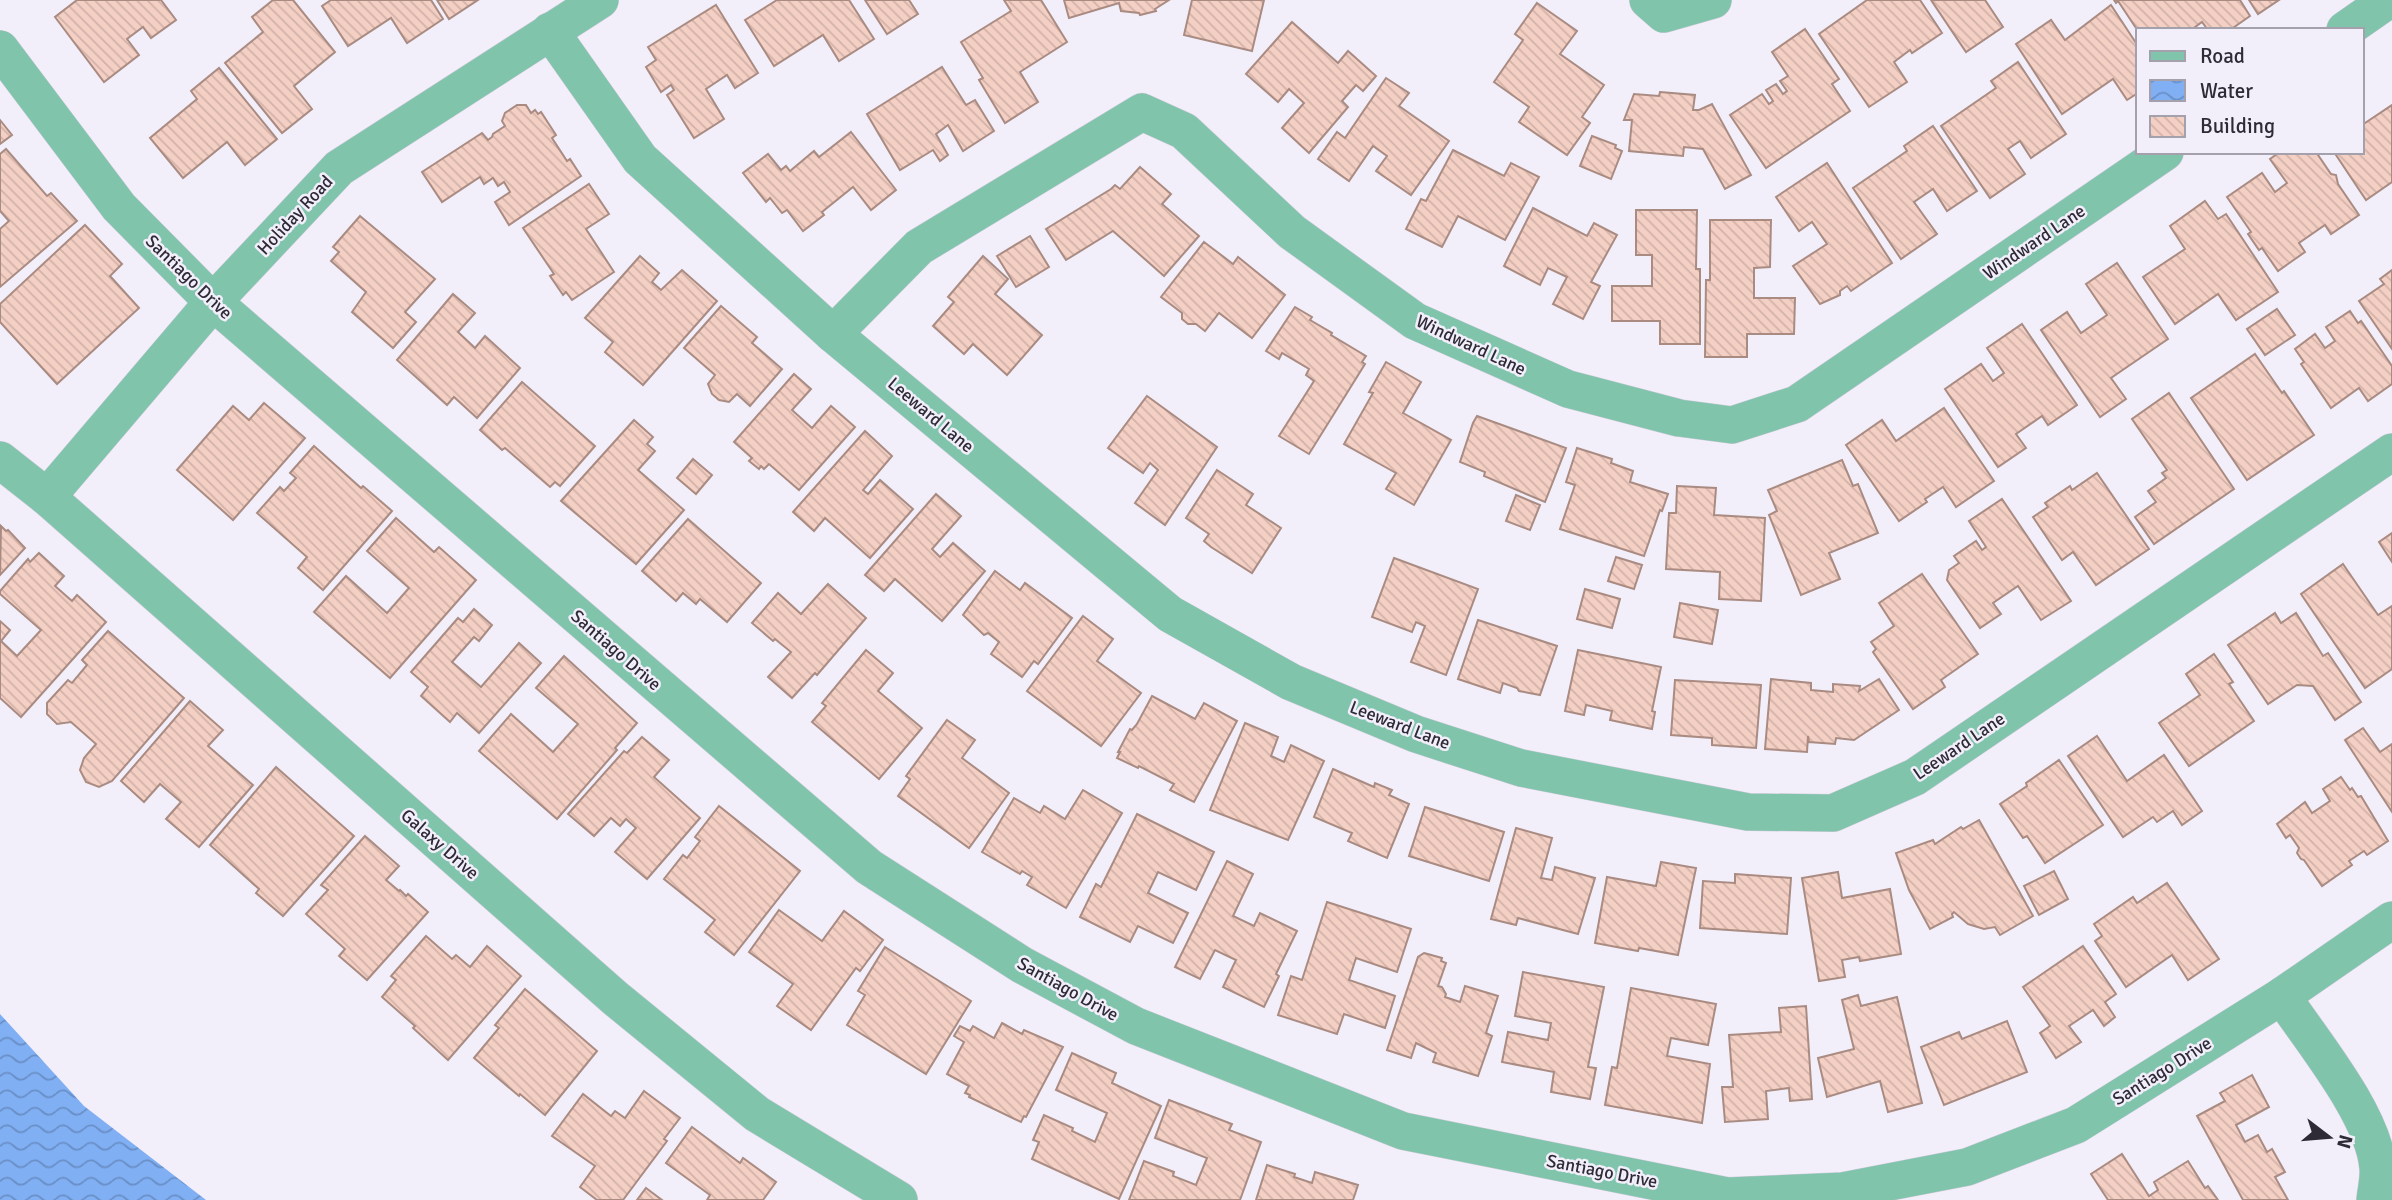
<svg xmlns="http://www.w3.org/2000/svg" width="2392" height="1200" viewBox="0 0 2392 1200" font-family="Signika,sans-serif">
  <defs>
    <pattern id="water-waves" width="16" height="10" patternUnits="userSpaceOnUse" patternTransform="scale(1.75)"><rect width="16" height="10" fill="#80aff4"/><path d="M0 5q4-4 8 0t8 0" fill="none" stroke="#698fc6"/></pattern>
    <pattern id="building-back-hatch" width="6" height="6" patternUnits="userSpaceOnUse" patternTransform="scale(1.75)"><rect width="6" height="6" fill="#f4cfc4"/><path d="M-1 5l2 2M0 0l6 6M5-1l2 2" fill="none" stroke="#d2b2a9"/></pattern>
  </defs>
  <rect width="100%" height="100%" fill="#f2effb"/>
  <path fill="url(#water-waves)" d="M0,1014l84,92 122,94h-206z"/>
  <g fill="url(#building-back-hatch)" stroke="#aa8b82" stroke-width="2">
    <path d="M77,0h84l15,20 -25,18 -8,-11 -16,12 12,16 -35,27 -49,-65z"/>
    <path d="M273,0h20l42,52 -41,34 18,23 -30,24 -57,-70 38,-31 -11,-15z"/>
    <path d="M331,0h100l12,19 -36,24 -16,-25 -43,28 -26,-40z"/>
    <path d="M437,0h41l-29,19z"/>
    <path d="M777,0h72l25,39 -35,22 -16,-26 -49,31 -29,-46z"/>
    <path d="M865,0h44l9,14 -31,20z"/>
    <path d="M1004,0h37l26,42 -47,30 18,30 -33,21 -26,-43 4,-2 -22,-36 50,-31z"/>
    <path d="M1064,0h105l-14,9 1,2 -16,4 -1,-2 -18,-2 -2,-8 -50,15z"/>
    <path d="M1192,0h72l-12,51 -68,-16z"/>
    <path d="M1920,0l22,33 -30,20 -2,-3 -16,12 13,20 -38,25 -50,-73 48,-34z"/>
    <path d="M1931,0h54l18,27 -37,25z"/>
    <path d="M2114,0h126l10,16 -20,14h-22l-6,-8 -11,8 -53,1 -20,-30 -2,2z"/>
    <path d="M2249,0h30l-21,14z"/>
    <path d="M1537,3l40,28 -17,23 44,31 -22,32 8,6 -23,32 -48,-33 10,-15 -35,-25 29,-42 -8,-6z"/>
    <path d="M716,5l42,68 -23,15 -8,-13 -21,14 18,30 -30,19 -27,-43 7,-5 -3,-5 -10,7 -15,-25 10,-7 -8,-13z"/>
    <path d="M2111,5l27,41v47l-11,7 -14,-21 -51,35 -46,-70 35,-24 14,20z"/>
    <path d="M1292,22l46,41 10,-12 28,25 -13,15 -7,-6 -14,16 6,6 -39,46 -27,-25 22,-25 -15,-14 -11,13 -32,-28z"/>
    <path d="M1805,29l34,50 -7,5 18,27 -84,57 -36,-53 32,-21 7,10 4,-3 -7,-11 10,-6 7,10 4,-3 -7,-10 8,-5 -16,-24z"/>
    <path d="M2018,62l48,72 -35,24 -11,-17 -12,8 17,25 -35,24 -49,-72 55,-38 -5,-7z"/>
    <path d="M942,67l24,38 9,-5 19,31 -31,20 -15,-26 -12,9 12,21 -8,6 -7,-11 -33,20 -33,-56z"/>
    <path d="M219,68l58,71 -32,26 -18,-23 -44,36 -33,-40 47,-39 -6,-8z"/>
    <path d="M1386,78l23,15 -10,13 50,35 -38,54 -35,-24 11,-15 -14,-10 -24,35 -31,-22 19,-27 8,6z"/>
    <path d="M1660,92l35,3 -2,15h6l13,-6 39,71 -26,14 -22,-40 -19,-2 -1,9 -54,-5 3,-31h-8l10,-26 25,2z"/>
    <path d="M517,105h9l5,8 4,-3 3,4 3,-2 15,23 -4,3 15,23 3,-2 11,17 -72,49 -14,-23 15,-10 -6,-10 -6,4 -5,-8 -9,6 -4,-7 -38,25 -20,-30 60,-39 6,7 4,-3 1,-3 12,-8 -3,-5 3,-8z"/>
    <path d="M2392,105v77l-26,18 -32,-48h28v-32l3,3z"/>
    <path d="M0,120l12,15 -12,9z"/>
    <path d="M1933,126l44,65 -30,20 -14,-22 -19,13 23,32 -36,25 -48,-71 54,-37 -3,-5z"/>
    <path d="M851,132l45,58 -25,20 -18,-23 -31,25 2,3 -21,16 -16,-21 -5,3 -12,-15 -4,4 -23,-29 25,-19 13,16 5,-4 4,5 24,-20 5,6z"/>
    <path d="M1592,136l24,9 -1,3 7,3 -11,28 -31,-13z"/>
    <path d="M6,149l41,47 4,-3 26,28 -77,66v-58l9,-8 -9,-10v-57z"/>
    <path d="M1453,150l51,26 7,-13 28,14 -34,63 -47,-24 -16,31 -36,-18 15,-30 5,2z"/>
    <path d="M2280,152h36l15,22 5,1 2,9 21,31 -28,19 -6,-9 -26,18 6,9 -27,19 -16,-23 -3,2 -11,-16 3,-2 -24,-35 35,-24 13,19 12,-9 -17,-24z"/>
    <path d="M1827,163l65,100 -41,28 -4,-5 -7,5v4l-20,9 -27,-38 34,-22 -15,-22 -13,9 -23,-34z"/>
    <path d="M1140,167l31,27 -9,10 37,32 -35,40 -51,-45 -47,29 -20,-31 65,-40 4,-4 5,4z"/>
    <path d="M589,184l20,30 -23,15 28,43 -42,28 -6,-8 -3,3 -13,-19 4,-2 -31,-46z"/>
    <path d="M2205,201l13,18 8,-5 52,78 -42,28 -18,-26 -43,30 -32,-47 42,-28 -15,-23z"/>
    <path d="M1533,208l54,28 7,-13 23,12 -26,47 9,4 -17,33 -30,-15 14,-27 -19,-9 -8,17 -36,-19z"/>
    <path d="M1636,210h61l-1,59h4v75h-40v-23h-48v-35h40v-31h-16z"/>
    <path d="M360,216l75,63 -30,33 11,10 -23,26 -41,-36 14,-20 -35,-31 8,-9 -6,-5z"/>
    <path d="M1710,220h61l-1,47 -16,1v30h41l-1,36h-47v23h-42l1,-77h4z"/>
    <path d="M85,225l37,39 -12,12 29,32 -82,76 -57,-62v-18z"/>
    <path d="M1030,236l19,31 -33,20 -19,-31z"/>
    <path d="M1204,242l29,22 5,-7 47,38 -33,43 -33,-25 -14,18 -9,-7h-8l-6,-5v-6l-21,-16z"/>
    <path d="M640,256l19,17 -7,9 9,8 21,-20 35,31 -74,84 -38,-33 8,-10 -28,-24z"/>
    <path d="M983,256l25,23 -13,15 47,41 -35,40 -34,-31 -9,10 -31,-28 21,-24 -6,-5z"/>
    <path d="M2117,263l51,76 -57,39 15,21 -26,18 -59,-87 26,-18 14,21 26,-18 -21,-31z"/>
    <path d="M2392,270v79l-33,-48 25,-17 -4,-5z"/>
    <path d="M453,294l22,19 -17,19 17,16 10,-12 35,32 -43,50 -23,-21 -7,8 -50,-45z"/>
    <path d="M721,306l36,31 -5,6 30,26 -32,37 -13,-12 -8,8 -10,-2 -7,-6 -4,-10 7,-9 -31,-27z"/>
    <path d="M1295,307l17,10 -2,3 22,13 -1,2 35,21 -4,6 3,2 -56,90 -30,-18 35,-55 -8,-6 3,-6 -27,-16 -3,6 -13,-8z"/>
    <path d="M2277,309l18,26 -30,20 -18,-26z"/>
    <path d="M2350,311l8,12 3,-2 31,45v18l-24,17 -9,-13 -28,20 -30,-44 3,-2 -9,-13 20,-15 10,14 10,-7 -9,-14z"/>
    <path d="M2022,324l55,81 -29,20 -6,-9 -26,18 10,14 -28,19 -53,-78 36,-25 12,17 11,-8 -17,-25z"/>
    <path d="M2255,354l27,39 2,-2 30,44 -67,45 -56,-82z"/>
    <path d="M1386,362l35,20 -18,31 48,27 -37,65 -28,-16 10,-16 -52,-29 29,-51 -4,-1z"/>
    <path d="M794,374l17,15 -19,21 20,18 19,-22 24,21 -56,63 -30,-26 -5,5 -3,-3 -2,3 -10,-8 3,-3 -18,-16z"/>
    <path d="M522,382l73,64 -35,40 -5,-4 -5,5 -45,-39 -3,2 -22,-20z"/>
    <path d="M2169,393l65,96 -80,55 -19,-27 21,-15 -8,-11 18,-13 -4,-5 5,-3 -35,-51z"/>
    <path d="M1147,396l70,51 -52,78 -30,-22 23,-33 -8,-7 -7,10 -35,-25z"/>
    <path d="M264,403l41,35 -72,82 -56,-50 56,-64 16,14z"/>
    <path d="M1944,408l50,73 -38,26 -13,-20 -18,12 2,3 -28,19 -53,-76 36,-25 14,21z"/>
    <path d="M1477,416l89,32 -21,54 -61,-26 1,-4 -25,-10 13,-39z"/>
    <path d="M634,420l19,17 -6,7 8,7 -17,19 46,40 -48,54 -75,-63z"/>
    <path d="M865,431l27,25 -29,34 5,4 12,-14 33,29 -43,49 -45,-40 -11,13 -21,-19z"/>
    <path d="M314,446l47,42 2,-2 29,25 -69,79 -25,-22 9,-11 -50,-44 23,-26 4,4 12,-13 -6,-5z"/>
    <path d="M1577,448l35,11 -1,4 22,8 -3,11 38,12 -6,17 -2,-1 -16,46 -84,-27 15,-44 -9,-3z"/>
    <path d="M693,459l19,16 -16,19 -19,-16z"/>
    <path d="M1842,460l11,26 5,-2 20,49 -49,20 11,26 -39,16 -32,-80 8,-4 -9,-21z"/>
    <path d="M1217,470l36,24 -7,11 35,23 -29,45 -41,-26 -7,-6 5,-7 -23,-16z"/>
    <path d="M2097,473l52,76 -53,36 -23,-33 -11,8 -29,-43 15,-10 -3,-4 25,-17 2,4z"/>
    <path d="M1677,486l39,2 -2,27 51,3 -4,83 -42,-2 1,-27 -54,-3 3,-56h7z"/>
    <path d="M936,494l25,22 -29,33 8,8 13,-14 32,28 -43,50 -47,-42 -11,12 -19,-16z"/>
    <path d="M1516,495l24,10 -10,25 -24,-9z"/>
    <path d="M2002,499l69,102 -30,19 -23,-34 -25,17 8,11 -21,14 -33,-48 2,-10 10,-7 -5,-7 22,-15 6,9 4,-3 -17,-26z"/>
    <path d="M396,518l38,34 5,-5 37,33 -86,98 -76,-66 32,-36 41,37 22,-25 -42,-37z"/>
    <path d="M688,519l73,64 -34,39 -27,-23 -4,5 -13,-11 -7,8 -34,-30z"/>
    <path d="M1,526l5,5 2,-1 17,18 -25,27z"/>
    <path d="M2392,533v29l-13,-20z"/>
    <path d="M39,553l25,23 -9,10 17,15 5,-6 29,27 -85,95 -21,-19v-77l10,9 -9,11 16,15 24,-26 -41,-36v-3l28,-32 2,3z"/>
    <path d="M1616,557l26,8 -8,24 -26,-8z"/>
    <path d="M1394,558l84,31 -32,86 -35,-13 14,-36 -9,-4 -4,10 -40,-15z"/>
    <path d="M2343,564l35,51 14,-9v63l-27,19 -64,-94z"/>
    <path d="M995,571l25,19 5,-7 47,35 -34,46 -4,-3 -12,16 -31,-23 8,-12 -11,-9 -4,2 -21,-20z"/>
    <path d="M1922,574l56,80 -37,26 4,7 -32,22 -40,-57 3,-3 -5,-7 23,-16 -15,-23z"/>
    <path d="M828,584l38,34 -49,57 -2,-2 -23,25 -24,-21 23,-25 -16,-13 -2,2 -21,-18 26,-30 23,21z"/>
    <path d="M1585,589l35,10 -8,29 -35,-9z"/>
    <path d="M1680,603l38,7 -6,34 -38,-7z"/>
    <path d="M474,609l18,16 -13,16 -5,-4 -22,25 29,25 38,-44 22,20 -62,70 -22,-20 -7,9 -29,-26 7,-9 -17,-15 47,-54 5,4z"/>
    <path d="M2275,613l6,10 15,-10 27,43 5,-3 33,49 -26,18 -22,-34 -16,-1 -29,19 -40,-59z"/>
    <path d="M1083,616l30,23 -16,22 44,32 -40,53 -74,-55z"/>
    <path d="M1478,620l79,26 -17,49 -21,-4 -2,-3 -14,-5 -3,10 -42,-14z"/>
    <path d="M108,631l76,67 -72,83 -13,6 -13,-5 -6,-12 4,-12 12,-14 -25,-22 -14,2 -10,-10v-11l21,-23 4,3 15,-18 -5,-5z"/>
    <path d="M866,650l27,23 -15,18 44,37 -43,51 -67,-57 14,-16 -4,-3z"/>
    <path d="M1578,650l83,17 -9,44 3,1 -3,17 -42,-9 2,-9 -26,-6 -2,10 -19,-4z"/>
    <path d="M2214,654l19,28 -4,2 25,37 -65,45 -30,-43 41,-28 -14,-21z"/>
    <path d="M564,656l73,67 -22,25 2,2 -60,69 -78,-68 32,-37 42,38 25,-28 -42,-36z"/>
    <path d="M1771,679l40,4v7l22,2v-8l27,2 -1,5 20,-12 20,31 -45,30 -18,-2 -1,6 -26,-2 -1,-6 -1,16 -42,-3z"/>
    <path d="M1675,680l86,5 -5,63 -44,-3v-7l-41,-3z"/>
    <path d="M1152,696l43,23 9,-16 33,18 -43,81 -24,-12 4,-6 -35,-18 -1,2 -21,-10 3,-6h-2l12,-23 2,1 5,-6z"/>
    <path d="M190,701l33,29 -15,16 45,39 -54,62 -33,-28 15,-17 -21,-18 -16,18 -23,-21z"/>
    <path d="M947,720l28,20 -13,18 47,35 -40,55 -71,-52 12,-17 -4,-3z"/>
    <path d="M1245,723l33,14 -7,19 13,6 7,-17 33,16 -36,79 -78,-30z"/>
    <path d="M2363,728l17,24 12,-8v68l-47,-72z"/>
    <path d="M2097,736l30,45 37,-26 38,56 -20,14 -9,-14 -16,11 -4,-5 -30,20 -55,-81z"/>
    <path d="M642,737l27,23 -15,17 46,41 -53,61 -32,-27 21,-24 -10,-9 -6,7 -9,-8 -17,18 -26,-22 56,-63 3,2z"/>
    <path d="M2059,760l44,65 -58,38 -18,-27 -4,2 -23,-34 27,-18 -1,-3z"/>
    <path d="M276,767l78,69 -71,80 -27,-23 3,-4 -49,-44z"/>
    <path d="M1333,769l41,18 1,-4 17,7 -3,5 20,9 -22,54 -39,-17 4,-8 -38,-16z"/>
    <path d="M2341,777l9,13 2,-2 6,9 3,-1 27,45 -21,14 -3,-4 -15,10 3,4 -30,21 -18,-26 -3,-1 -4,-6 2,-5 -9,-13 -4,3 -9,-14 28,-22 7,11 18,-12 -7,-12z"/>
    <path d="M1083,790l39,23 -56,95 -39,-23 5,-8 -10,-6 -2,3 -38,-22 32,-54 26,15 4,-7 21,13z"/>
    <path d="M719,806l81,65 -66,84 -29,-23 10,-12 -51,-41 19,-24 4,3 13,-17 -5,-4z"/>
    <path d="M1425,807l79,25 -15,49 -80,-25z"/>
    <path d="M1137,814l77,38 -18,38 -38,-18 -10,21 40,20 -15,30 -35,-17 -8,16 -50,-25 16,-33 5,3z"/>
    <path d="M1979,820l54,96 -33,19 -5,-8 -11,2 -16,-5 -14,-12 -2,2 1,3 -23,12 -21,-39 -13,-37 37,-13 2,4 26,-17 2,2z"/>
    <path d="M1516,828l36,10 -11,40 11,2 3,-13 40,11 -17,56 -60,-16 -2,7 -25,-6z"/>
    <path d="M365,836l34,30 -13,14 13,11 1,-1 6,6 2,-2 20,18 -61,68 -28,-24 6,-7 -39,-35 22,-24 -7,-5z"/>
    <path d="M1227,861l26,13 -20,42 21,10 6,-13 37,18 -21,43 3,2 -15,31 -41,-20 13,-27 -21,-10 -15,29 -25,-12z"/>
    <path d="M1661,862l35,6 -18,87 -39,-7 -1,3 -43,-8 12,-66 49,9z"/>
    <path d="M2054,871l14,28 -29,16 -15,-29z"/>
    <path d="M1838,872l4,26 48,-9 11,65 -41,7 -1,-4 -17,3 3,17 -26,4 -17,-103z"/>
    <path d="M1735,874l56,4 -4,56 -87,-6 3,-47 32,2z"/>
    <path d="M2167,883l52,76 -31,21 -16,-25 -46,32 -31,-46 7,-5 -8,-12 39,-27 4,6z"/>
    <path d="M1327,902l84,27 -14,43 -41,-14 -7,22 46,16 -10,32 -41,-14 -7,20 -59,-19 13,-39 11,4z"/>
    <path d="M779,910l43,31 22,-30 39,29 -23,31 -4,-3 -45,62 -34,-24 16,-22 -44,-32z"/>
    <path d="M426,936l26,23 4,-4 14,12 17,-21 34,30 -73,84 -35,-32 2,-2 -33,-29 14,-17 -5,-4z"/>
    <path d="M2083,946l33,48 -11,8 10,15 -11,9 -11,-16 -24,16 12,16 -25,16 -16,-25 10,-7 -27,-39z"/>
    <path d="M885,947l86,54 -45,73 -79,-49 18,-30 -7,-4z"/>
    <path d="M1424,953l18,5 -1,3 5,2 -8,23 4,1 4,7 -1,3 15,5 5,-16 33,10 -12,37 6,3 -14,40 -45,-14 3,-9 -20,-10 -5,15 -24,-8 31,-93z"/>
    <path d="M1523,972l81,15 -16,80 8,1 -6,31 -39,-7 3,-20 -52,-10 6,-30 40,8 3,-17 -36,-7z"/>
    <path d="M1631,988l85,16 -8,41 -37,-7 -4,18 43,8 -8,59 -97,-18 7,-38 5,1z"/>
    <path d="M525,989l72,62 -52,64 -25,-21 -1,2 -45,-38 25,-30 -4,-3z"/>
    <path d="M1858,995l3,11 36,-9 25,106 -34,9 -8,-31 -53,16 -9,-39 36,-9 -12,-49z"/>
    <path d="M1806,1006l6,93 -22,2 -1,-13 -23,3 2,28 -43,3 -3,-35h11l-4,-52 52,-3 -2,-24z"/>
    <path d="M2007,1021l20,51 -83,33 -23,-58 38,-15 3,7z"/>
    <path d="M1002,1023l20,11 2,-4 39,17 -37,70 -2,-1 -3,6 -52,-25 1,-2 -5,-2 4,-7 -22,-12 17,-32 -10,-6 6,-10 10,5 3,-5 21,12z"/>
    <path d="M1072,1053l44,20 -4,10 49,23 -42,93 -87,-40 7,-17 -6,-2 11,-25 29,13 -1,3 23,11 12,-29 -51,-23z"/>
    <path d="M2252,1075l17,32 -33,18 9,17 13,-7 9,17 5,-3 13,23 -10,5 13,23h-45l-46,-84 28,-15 -5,-8z"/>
    <path d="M644,1091l36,27 -16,21 3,2 -44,59h-26l-17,-13 15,-21 -43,-30 31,-42 28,22 4,-5 10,7z"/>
    <path d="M1169,1100l63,24 -3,6 32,12 -21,58h-111l15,-39 30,11 -1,4 23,9 11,-27 -52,-20z"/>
    <path d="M692,1127l48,36 3,-5 33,24 -13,18h-56l3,-5 -44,-32z"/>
    <path d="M2122,1154l27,42 9,-6 -4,-8 34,-21 17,27 3,-2 10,14h-110l-17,-26z"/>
    <path d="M1267,1165l28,9 -1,3 18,6 3,-11 43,13 -5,15h-97z"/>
    <path d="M646,1188l16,12h-25z"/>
  </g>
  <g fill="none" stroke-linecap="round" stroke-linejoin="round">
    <g stroke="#cfccd8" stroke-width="38">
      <g id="minor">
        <path d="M1648,0l16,14 49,-14"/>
        <path d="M2345,30l43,-30"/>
        <path d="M550,31l90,128 193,175 337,280 121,68 125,52 105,34 227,44 85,1 82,-36 477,-325"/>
        <path d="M0,49l119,158 94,95 656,565 153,98 114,61 267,105 324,65 116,-5 124,-24 109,-42 206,-129 110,-76"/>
        <path d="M833,334l86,-87 223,-135 42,19 108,101 123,89 153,68 111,29 53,7 65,-21 368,-252"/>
        <path d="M0,460l47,37 568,501 142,116 142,86"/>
        <path d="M47,497l166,-195 126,-134 261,-168"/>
        <path d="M2282,996c30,45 92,119 96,172 1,10 -2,22 -3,32"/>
      </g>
    </g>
    <use href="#minor" stroke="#80c4ac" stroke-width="37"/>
  </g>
  <g text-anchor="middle" stroke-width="5" stroke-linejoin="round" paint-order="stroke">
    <g font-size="18" fill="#2e2b37" stroke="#f2effb">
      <text transform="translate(295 215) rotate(-47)" y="6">Holiday Road</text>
      <text transform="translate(2034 242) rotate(-34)" y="6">Windward Lane</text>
      <text transform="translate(189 277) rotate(44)" y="6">Santiago Drive</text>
      <text transform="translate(1471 345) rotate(25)" y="6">Windward Lane</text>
      <text transform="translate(931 415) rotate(40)" y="6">Leeward Lane</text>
      <text transform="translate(616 650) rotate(41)" y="6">Santiago Drive</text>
      <text transform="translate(1400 725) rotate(21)" y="6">Leeward Lane</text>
      <text transform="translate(1959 746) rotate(-34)" y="6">Leeward Lane</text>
      <text transform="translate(440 844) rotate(41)" y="6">Galaxy Drive</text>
      <text transform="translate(1068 989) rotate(29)" y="6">Santiago Drive</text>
      <text transform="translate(2162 1071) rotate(-32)" y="6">Santiago Drive</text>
      <text transform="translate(1602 1171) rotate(11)" y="6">Santiago Drive</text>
    </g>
  </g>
  <rect x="2136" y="28" width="228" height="126" fill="#f2effb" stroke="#a4a1ad" stroke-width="2"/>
  <rect x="2150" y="51" width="35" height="10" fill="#80c4ac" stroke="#a4a1ad" stroke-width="2"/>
  <text x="2200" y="63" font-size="21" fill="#2e2b37">Road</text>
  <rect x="2150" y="80" width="35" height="21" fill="url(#water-waves)" stroke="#a4a1ad" stroke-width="2"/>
  <text x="2200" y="98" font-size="21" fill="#2e2b37">Water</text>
  <rect x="2150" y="116" width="35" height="21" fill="url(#building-back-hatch)" stroke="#a4a1ad" stroke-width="2"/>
  <text x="2200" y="133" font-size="21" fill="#2e2b37">Building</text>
  <g transform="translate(2329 1137) rotate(106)" stroke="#f2effb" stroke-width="5" paint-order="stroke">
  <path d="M0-5L12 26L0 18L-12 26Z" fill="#2e2b37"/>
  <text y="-10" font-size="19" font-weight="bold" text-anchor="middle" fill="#2e2b37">N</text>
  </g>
</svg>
